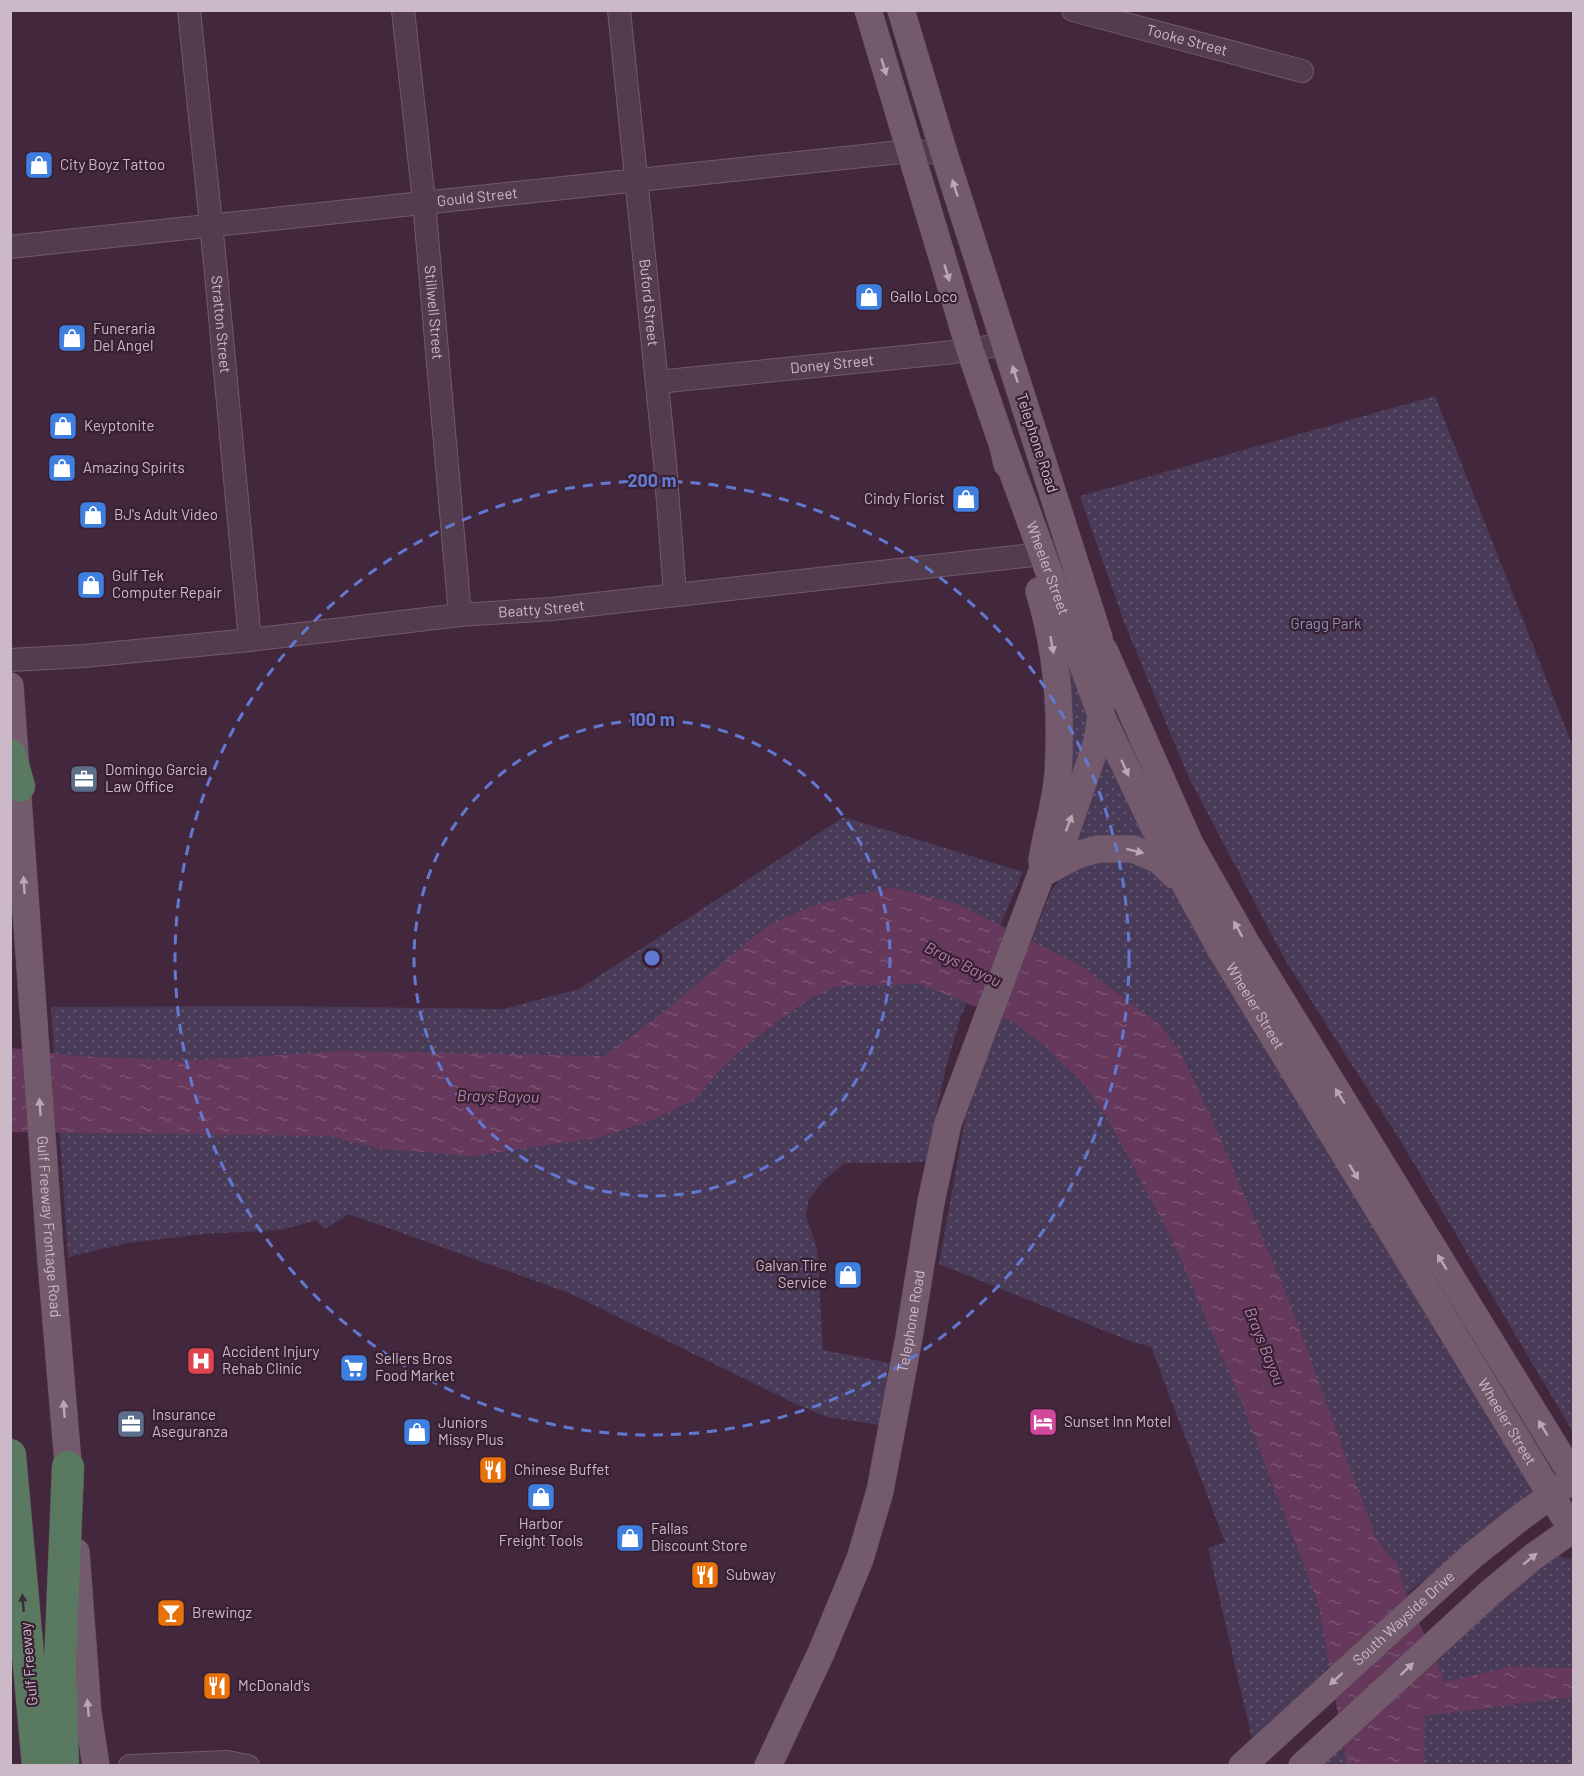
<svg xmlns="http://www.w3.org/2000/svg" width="1584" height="1776" viewBox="0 0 1584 1776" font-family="Barlow,sans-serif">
  <defs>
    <pattern id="grass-dots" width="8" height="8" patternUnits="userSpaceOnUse" patternTransform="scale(1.5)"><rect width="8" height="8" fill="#493b58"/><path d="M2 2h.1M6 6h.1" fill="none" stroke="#62556e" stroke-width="1.8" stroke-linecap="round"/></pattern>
    <pattern id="water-ripples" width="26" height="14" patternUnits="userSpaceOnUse" patternTransform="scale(1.5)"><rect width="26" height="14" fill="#66385b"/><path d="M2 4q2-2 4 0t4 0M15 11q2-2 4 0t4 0" fill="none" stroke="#7b5371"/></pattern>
  </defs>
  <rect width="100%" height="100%" fill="#43283d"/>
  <g fill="url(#grass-dots)">
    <path d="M1435,396l138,351v685l-170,-287 -119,-187 -95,-180 -65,-156 -44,-126z"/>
    <path d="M1065,669h8l17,44 -4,31 -17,47z"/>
    <path d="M1101,755l8,2 38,82 -5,6 -68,3z"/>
    <path d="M844,817l179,55 -63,147 -14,48 -20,94 -18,2h-63l-20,16 -16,20 -3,16 11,34 6,101 66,13 -10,62 -52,-8 -31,-13 -227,-111 -220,-79 -25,15 -7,-9 -36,10 -79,4 -74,9 -60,14 -17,-250 223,-1 229,3 76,-20z"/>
    <path d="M1135,860l25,13 22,29 353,587 -4,9 -8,8 -116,87 -155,146 -44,-191 17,-6 -74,-195 -21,-6 -191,-77 26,-145 22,-63 64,-165c27,-38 42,-30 84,-31z"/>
    <path d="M1559,1556l13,3 2,2 -1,204 -251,1 214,-199z"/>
  </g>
  <path fill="url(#water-ripples)" d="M892,887l66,17 122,61 81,61 19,26 31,65 77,181 87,238 13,20 8,6 7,23 42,97 64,-15 64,1v29l-148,19 -1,49h-77l-29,-163 -80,-209 -66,-154 -63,-118 -24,-36 -41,-40 -33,-24 -90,-37 -83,2 -28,12 -56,41 -35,31 -22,28 -46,23 -54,17 -125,18 -97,-8 -45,-12 -319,-4v-84l66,8 111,5 159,-10 257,5 47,-34 116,-96 45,-20z"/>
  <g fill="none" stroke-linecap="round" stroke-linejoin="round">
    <g stroke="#705a6b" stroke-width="24">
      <g id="minor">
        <path id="s1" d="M189,10l26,253 35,377"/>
        <path id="s2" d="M403,10l21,192 36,413"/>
        <path id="s3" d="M619,10l46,453 10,131"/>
        <path id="s4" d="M1073,10l229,61"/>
        <path id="s5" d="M10,247l900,-96 34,2"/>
        <path id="s6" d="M657,382l297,-30 52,-8"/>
        <path id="s7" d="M10,660l74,-4 166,-16 210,-25 92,-6 507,-57"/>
        <path d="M130,1766l97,-4 21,4"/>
      </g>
    </g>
    <g stroke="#5c4657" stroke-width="28">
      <g id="major">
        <path d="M868,10l102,340 33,96 4,18"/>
        <path id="s8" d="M1003,446l98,269 53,112 67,123 353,583"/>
        <path d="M1039,591c18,59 23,122 19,183 -2,28 -12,59 -16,87"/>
        <path d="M1104,650l86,194 55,97 329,537"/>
        <path id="s9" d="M10,686l40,563 20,238"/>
        <path d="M1041,874l36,-19 21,-6h35l26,11 15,15"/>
        <path d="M76,1552l12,161 8,53"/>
        <path id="s10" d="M768,1766l53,-113 39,-94 20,-68 29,-154 22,-135 17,-79 92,-246 25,-42 32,-93 4,-27 -2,-77 -155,-485 -43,-143"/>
        <path id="s11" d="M1242,1766l231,-211 48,-38 44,-32"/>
        <path d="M1302,1766l189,-174 42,-35 41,-29"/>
      </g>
    </g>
    <g stroke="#5a4455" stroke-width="33">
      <g id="highway">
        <path d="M10,755l9,31"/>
        <path d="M10,1455l28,311"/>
        <path d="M63,1766l-3,-101 8,-198"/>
      </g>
    </g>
    <use href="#minor" stroke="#533c4d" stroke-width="22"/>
    <use href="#major" stroke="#735a6d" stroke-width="27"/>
    <use href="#highway" stroke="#597961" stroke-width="32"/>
  </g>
  <defs><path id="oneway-solid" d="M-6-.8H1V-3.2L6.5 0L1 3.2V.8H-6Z" transform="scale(1.5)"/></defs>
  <g fill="#baa6b5">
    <use href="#oneway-solid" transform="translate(884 67) rotate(73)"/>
    <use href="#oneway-solid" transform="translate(955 188) rotate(-108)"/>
    <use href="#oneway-solid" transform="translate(947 273) rotate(73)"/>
    <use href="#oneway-solid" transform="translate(1015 374) rotate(-108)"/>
    <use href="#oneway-solid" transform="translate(1052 645) rotate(80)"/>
    <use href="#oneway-solid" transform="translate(1125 768) rotate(66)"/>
    <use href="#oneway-solid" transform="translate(1069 823) rotate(-69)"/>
    <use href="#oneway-solid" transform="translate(1135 851) rotate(14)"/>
    <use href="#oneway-solid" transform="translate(24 885) rotate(-94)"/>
    <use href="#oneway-solid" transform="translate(1238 929) rotate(-119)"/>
    <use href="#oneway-solid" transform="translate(1340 1096) rotate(-122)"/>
    <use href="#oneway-solid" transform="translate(40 1107) rotate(-94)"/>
    <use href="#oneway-solid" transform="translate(1354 1172) rotate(59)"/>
    <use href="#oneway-solid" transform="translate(1442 1262) rotate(-121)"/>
    <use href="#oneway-solid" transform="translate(64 1409) rotate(-94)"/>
    <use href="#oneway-solid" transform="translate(1543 1428) rotate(-121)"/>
    <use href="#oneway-solid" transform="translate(1530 1559) rotate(-39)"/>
    <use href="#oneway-solid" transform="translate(1407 1669) rotate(-43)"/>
    <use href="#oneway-solid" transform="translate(1336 1679) rotate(138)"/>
    <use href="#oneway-solid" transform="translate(88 1708) rotate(-95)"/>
  </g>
  <use fill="#3d2d3a" href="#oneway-solid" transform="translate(23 1603) rotate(-95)"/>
  <g fill="none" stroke="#6379d1" stroke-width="3" stroke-dasharray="10 8">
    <circle cx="652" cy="958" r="238"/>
    <circle cx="652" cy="958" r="477"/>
  </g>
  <defs>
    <g id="shop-square" transform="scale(1.5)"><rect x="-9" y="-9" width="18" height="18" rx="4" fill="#3f7fe0" stroke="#382033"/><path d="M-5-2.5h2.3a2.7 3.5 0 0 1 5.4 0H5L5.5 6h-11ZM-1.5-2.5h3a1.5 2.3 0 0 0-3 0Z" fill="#fff"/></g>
    <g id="office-square" transform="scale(1.5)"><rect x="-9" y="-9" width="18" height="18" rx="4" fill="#5c6f8a" stroke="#382033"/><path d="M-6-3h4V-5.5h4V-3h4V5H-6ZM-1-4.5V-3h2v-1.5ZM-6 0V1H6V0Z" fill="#fff"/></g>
    <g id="hospital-square" transform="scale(1.5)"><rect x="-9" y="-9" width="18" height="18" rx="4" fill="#e0444e" stroke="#382033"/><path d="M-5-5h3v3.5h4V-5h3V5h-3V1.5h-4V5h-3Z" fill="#fff"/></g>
    <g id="supermarket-square" transform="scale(1.5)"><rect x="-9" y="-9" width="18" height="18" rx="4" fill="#3f7fe0" stroke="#382033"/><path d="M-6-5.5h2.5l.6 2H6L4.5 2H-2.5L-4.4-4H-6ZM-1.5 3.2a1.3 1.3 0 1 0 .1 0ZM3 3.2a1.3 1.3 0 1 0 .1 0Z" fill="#fff"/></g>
    <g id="hotel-square" transform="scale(1.5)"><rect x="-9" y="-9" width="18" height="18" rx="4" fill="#d1479c" stroke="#382033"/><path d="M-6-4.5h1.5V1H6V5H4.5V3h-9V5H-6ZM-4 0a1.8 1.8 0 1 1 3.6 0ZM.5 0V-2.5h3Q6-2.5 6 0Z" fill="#fff"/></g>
    <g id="restaurant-square" transform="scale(1.5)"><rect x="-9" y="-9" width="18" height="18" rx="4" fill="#e8710a" stroke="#382033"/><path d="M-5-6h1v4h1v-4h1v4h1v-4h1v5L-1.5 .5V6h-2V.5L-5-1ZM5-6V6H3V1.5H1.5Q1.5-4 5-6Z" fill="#fff"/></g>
    <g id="bar-square" transform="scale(1.5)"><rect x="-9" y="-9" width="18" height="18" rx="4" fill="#e8710a" stroke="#382033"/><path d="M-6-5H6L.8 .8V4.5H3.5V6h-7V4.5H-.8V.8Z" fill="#fff"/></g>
  </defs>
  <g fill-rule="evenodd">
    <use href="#shop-square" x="39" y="165"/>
    <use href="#shop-square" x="869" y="297"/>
    <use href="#shop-square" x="72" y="338"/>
    <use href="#shop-square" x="63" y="426"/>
    <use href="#shop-square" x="62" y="468"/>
    <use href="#shop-square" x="966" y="499"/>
    <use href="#shop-square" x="93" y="515"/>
    <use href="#shop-square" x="91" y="585"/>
    <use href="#office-square" x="84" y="779"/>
    <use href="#shop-square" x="848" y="1275"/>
    <use href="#hospital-square" x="201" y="1361"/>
    <use href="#supermarket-square" x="354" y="1368"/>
    <use href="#hotel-square" x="1043" y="1422"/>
    <use href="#office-square" x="131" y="1424"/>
    <use href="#shop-square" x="417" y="1432"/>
    <use href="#restaurant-square" x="493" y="1470"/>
    <use href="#shop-square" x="541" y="1497"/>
    <use href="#shop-square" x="630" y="1538"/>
    <use href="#restaurant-square" x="705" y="1575"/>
    <use href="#bar-square" x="171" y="1613"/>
    <use href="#restaurant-square" x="217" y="1686"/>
  </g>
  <g text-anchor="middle" stroke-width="4.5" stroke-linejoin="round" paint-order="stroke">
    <g font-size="15" fill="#ccb9c7" stroke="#382033">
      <text dy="5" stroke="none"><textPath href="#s4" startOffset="118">Tooke Street</textPath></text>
      <text dy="5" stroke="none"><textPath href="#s5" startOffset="470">Gould Street</textPath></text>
      <text dy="5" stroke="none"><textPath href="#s3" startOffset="294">Buford Street</textPath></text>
      <text dy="5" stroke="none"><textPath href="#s2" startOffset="304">Stillwell Street</textPath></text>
      <text dy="5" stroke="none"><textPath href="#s1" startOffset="316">Stratton Street</textPath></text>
      <text dy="5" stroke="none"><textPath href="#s6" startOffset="176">Doney Street</textPath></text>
      <text transform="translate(1037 443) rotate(72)" y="5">Telephone Road</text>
      <text dy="5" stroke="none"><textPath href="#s8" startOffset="130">Wheeler Street</textPath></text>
      <text dy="5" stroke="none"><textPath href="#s7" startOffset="534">Beatty Street</textPath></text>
      <text dy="5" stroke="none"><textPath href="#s8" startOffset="616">Wheeler Street</textPath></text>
      <text dy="5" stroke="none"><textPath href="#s9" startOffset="542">Gulf Freeway Frontage Road</textPath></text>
      <text dy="5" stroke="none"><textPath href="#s10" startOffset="470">Telephone Road</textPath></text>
      <text dy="5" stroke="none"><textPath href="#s8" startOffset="1102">Wheeler Street</textPath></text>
      <text dy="5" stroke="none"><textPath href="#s11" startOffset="219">South Wayside Drive</textPath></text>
      <text transform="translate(29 1664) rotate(-95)" y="5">Gulf Freeway</text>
    </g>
    <g font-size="15" fill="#ccb9c7" stroke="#382033" text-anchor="start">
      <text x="60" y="170">City Boyz Tattoo</text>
      <text x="890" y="302">Gallo Loco</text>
      <text x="93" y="334">Funeraria<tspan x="93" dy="17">Del Angel</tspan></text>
      <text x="84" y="431">Keyptonite</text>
      <text x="83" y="473">Amazing Spirits</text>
      <text x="945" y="504" text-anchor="end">Cindy Florist</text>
      <text x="114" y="520">BJ's Adult Video</text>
      <text x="112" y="581">Gulf Tek<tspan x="112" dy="17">Computer Repair</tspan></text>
      <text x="105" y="775">Domingo Garcia<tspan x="105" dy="17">Law Office</tspan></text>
      <text x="827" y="1271" text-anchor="end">Galvan Tire<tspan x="827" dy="17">Service</tspan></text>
      <text x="222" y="1357">Accident Injury<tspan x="222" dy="17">Rehab Clinic</tspan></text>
      <text x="375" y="1364">Sellers Bros<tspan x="375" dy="17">Food Market</tspan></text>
      <text x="152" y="1420">Insurance<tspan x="152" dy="17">Aseguranza</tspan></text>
      <text x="1064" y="1427">Sunset Inn Motel</text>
      <text x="438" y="1428">Juniors<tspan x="438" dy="17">Missy Plus</tspan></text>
      <text x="514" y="1475">Chinese Buffet</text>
      <text x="541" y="1529" text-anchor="middle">Harbor<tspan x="541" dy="17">Freight Tools</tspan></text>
      <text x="651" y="1534">Fallas<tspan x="651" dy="17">Discount Store</tspan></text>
      <text x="726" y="1580">Subway</text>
      <text x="192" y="1618">Brewingz</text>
      <text x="238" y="1691">McDonald's</text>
    </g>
    <g font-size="15" fill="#8d91b1" stroke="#382033">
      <text x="1326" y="629">Gragg Park</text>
    </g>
    <g font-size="16" font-style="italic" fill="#b381a8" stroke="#382033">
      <text transform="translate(963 964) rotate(26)" y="6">Brays Bayou</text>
      <text transform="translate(498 1096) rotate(1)" y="6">Brays Bayou</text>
      <text transform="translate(1265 1346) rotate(68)" y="6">Brays Bayou</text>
    </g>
  </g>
  <circle cx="652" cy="958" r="9" fill="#6379d1" stroke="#382033" stroke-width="3"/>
  <g font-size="18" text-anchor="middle" font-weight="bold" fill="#6379d1" stroke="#382033" stroke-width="4.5" stroke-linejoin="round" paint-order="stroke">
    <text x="652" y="487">200 m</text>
    <text x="652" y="726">100 m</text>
  </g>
  <rect width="1584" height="1776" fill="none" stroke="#ccb9c7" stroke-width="24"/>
</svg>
